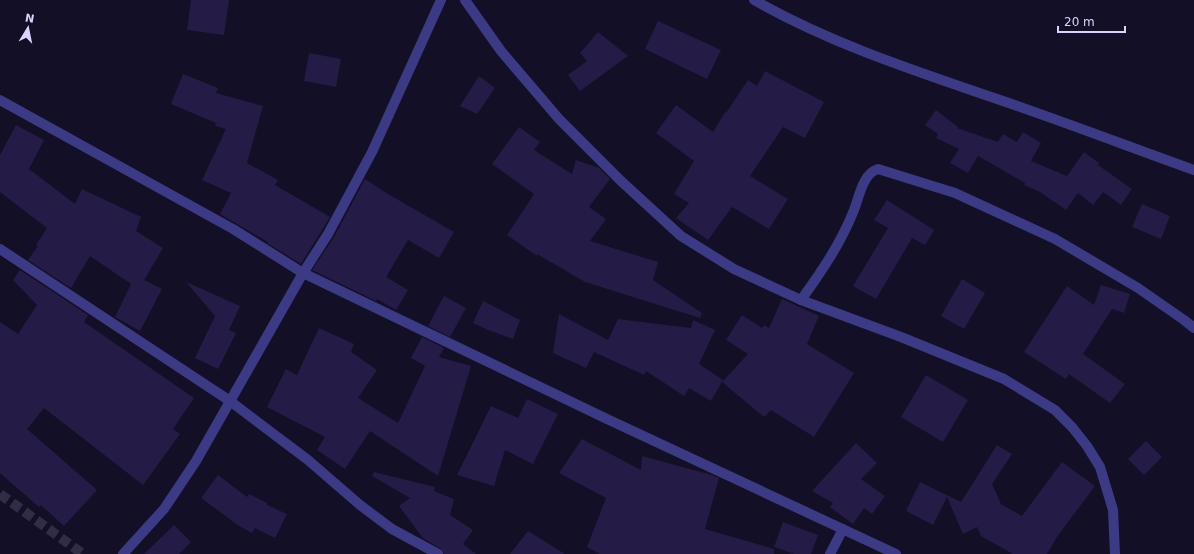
<svg xmlns="http://www.w3.org/2000/svg" width="1194" height="554" viewBox="0 0 1194 554" font-family="'DejaVu Sans',sans-serif">
  <rect width="100%" height="100%" fill="#130f26"/>
  <g fill="#241b47">
    <path d="M191,0h38l-5,35 -37,-5z"/>
    <path d="M658,21l63,29 -14,29 -62,-30z"/>
    <path d="M598,32l30,24 -48,35 -12,-16 19,-14 -7,-8z"/>
    <path d="M309,53l32,6 -5,28 -32,-6z"/>
    <path d="M765,71l59,31 -19,36 -22,-11 -33,49 38,23 -19,30 -37,-22 -24,33 -32,-22 13,-15 -15,-9 20,-33 -38,-28 20,-28 37,27 12,-20 1,1 22,-33 9,6z"/>
    <path d="M183,74l35,14 -2,5 47,13 -16,57 31,17 -3,5 55,32 -29,47 -34,-21 1,-1 -48,-28 11,-21 -29,-13 24,-51 -11,-3 1,-3 -45,-19z"/>
    <path d="M479,76l16,12 -18,26 -17,-8z"/>
    <path d="M936,110l22,17 -1,1 41,14 5,-8 14,8 6,-10 18,11 -10,18 36,15 17,-24 15,11 -1,2 34,24 -11,16 -18,-13 -10,13 -15,-12 -12,17 -26,-18 -16,-7 1,-2 -47,-27 -10,17 -18,-10 9,-14 -23,-11 2,-4 -13,-9z"/>
    <path d="M16,125l28,15 -15,29 46,35 7,-15 59,28 -5,14 27,17 -19,32 18,9 -22,42 -25,-14 16,-33 -41,-28 -19,32 -43,-28 10,-14 -2,-1 11,-17 -47,-36v-37z"/>
    <path d="M519,127l21,15 -6,8 38,24 4,-14 23,8 11,11 -21,28 17,12 -16,22 68,21 -5,18 49,33 -2,5 -115,-36 -48,-28v2l-30,-21 27,-41 -42,-30z"/>
    <path d="M365,179l23,15 66,38 -15,26 -31,-18 -22,37 22,13 -12,20 -19,-11 -1,2 -64,-31 22,-33z"/>
    <path d="M887,200l47,30 -9,15 -13,-7 -36,61 -23,-13 35,-58 -14,-8z"/>
    <path d="M1142,204l28,12 -9,23 -29,-12z"/>
    <path d="M20,270l68,45 -4,7 110,76 -21,31 7,5 -37,51 -99,-77 -17,21 70,61 -33,36 -23,-21 -2,2 -39,-34v-151l18,12 19,-29 -24,-25z"/>
    <path d="M962,279l23,14 -21,36 -23,-13z"/>
    <path d="M186,282l54,24 -11,24 7,3 -18,36 -23,-11 20,-42z"/>
    <path d="M1101,285l29,9 -6,19 -12,-4 -29,45 42,30 -15,19 -41,-29 -3,5 -42,-27 43,-66 27,19z"/>
    <path d="M444,296l22,12 -16,29 -22,-11z"/>
    <path d="M782,299l37,17 -12,28 47,29 -40,64 -43,-27 -7,7 -42,-35 26,-28 -22,-14 16,-25 20,13 2,-3 5,3z"/>
    <path d="M483,301l37,19 -7,19 -25,-9 -15,-7z"/>
    <path d="M559,314l49,26 10,-21 73,9 2,-8 22,10 -16,34 24,16 -12,21 -22,-13 -5,8 -38,-25 -2,4 -50,-23 -8,16 -33,-15z"/>
    <path d="M319,328l35,16 -3,8 26,18 -19,28 40,25 27,-57 -14,-8 11,-21 22,11 -5,9 32,9 -33,110 -68,-45 -25,38 -28,-19 8,-13 -58,-30 19,-38 11,6z"/>
    <path d="M926,375l42,25 -25,42 -42,-25z"/>
    <path d="M527,399l31,15 -25,50 -28,-14 -11,36 -37,-11 34,-69 27,12z"/>
    <path d="M582,439l59,31 1,-14 70,19 7,3 -14,51 69,20v5h-174l-13,-7 19,-49 -47,-25z"/>
    <path d="M1146,441l16,16 -18,18 -16,-16z"/>
    <path d="M856,443l21,20 -16,16 24,17 -13,18 -8,-6 -11,16 -23,-17 3,-4 -21,-12z"/>
    <path d="M997,445l15,9 -20,30 9,20 21,12 40,-54 33,24 -38,51 -10,17h-34l-32,-18 -4,-9 -14,7 -16,-37 -14,28 -27,-14 14,-29 41,20z"/>
    <path d="M374,472l61,15 -1,4 20,8 -4,16 23,15 -10,14 13,10h-32l-3,-5 -18,-11 -24,-32 11,-8 -38,-22z"/>
    <path d="M218,475l29,22 2,-3 18,9v2l20,9 -12,24 -20,-10 -3,5 -13,-7 -38,-28z"/>
    <path d="M783,522l35,13 -7,19h-17l-20,-7z"/>
    <path d="M174,525l17,17 -12,12h-35z"/>
    <path d="M528,531l37,23h-55z"/>
  </g>
  <g fill="none" stroke-linecap="round" stroke-linejoin="round">
    <path stroke="#312d47" stroke-width="10" stroke-dasharray="10 5" stroke-linecap="butt" d="M0,494l83,60"/>
    <g stroke="#3d3a85" stroke-width="10">
      <path d="M465,0l36,51 58,68 62,62 60,55 53,33 67,31 100,37 103,42 51,31 17,17 15,19 13,21 13,43 2,44"/>
      <path d="M754,0c79,45 165,72 249,101 64,22 127,46 191,69"/>
      <path d="M0,100l233,129 70,44 304,146 289,135"/>
      <path d="M0,249l230,152 78,59 52,45 32,24 46,25"/>
      <path d="M801,300c21,-29 40,-57 53,-90 5,-13 9,-37 24,-41l77,24 100,46 83,49 46,32 10,8"/>
      <path d="M123,554l41,-45 32,-48 107,-188 25,-39 44,-82 69,-152"/>
      <path d="M830,554l13,-25"/>
    </g>
  </g>
  <g transform="translate(28 28) rotate(10)" stroke="#130f26" stroke-width="3" paint-order="stroke">
  <path d="M0-3L7 15L0 10L-7 15Z" fill="#d9d4ff"/>
  <text y="-6" font-size="11" font-weight="bold" text-anchor="middle" fill="#d9d4ff">N</text>
  </g>
  <path d="M1058 26v6h67v-6" fill="none" stroke="#d9d4ff" stroke-width="2"/>
  <text x="1064" y="26" font-size="12" fill="#d9d4ff" stroke="#130f26" stroke-width="3" paint-order="stroke">20 m</text>
</svg>
